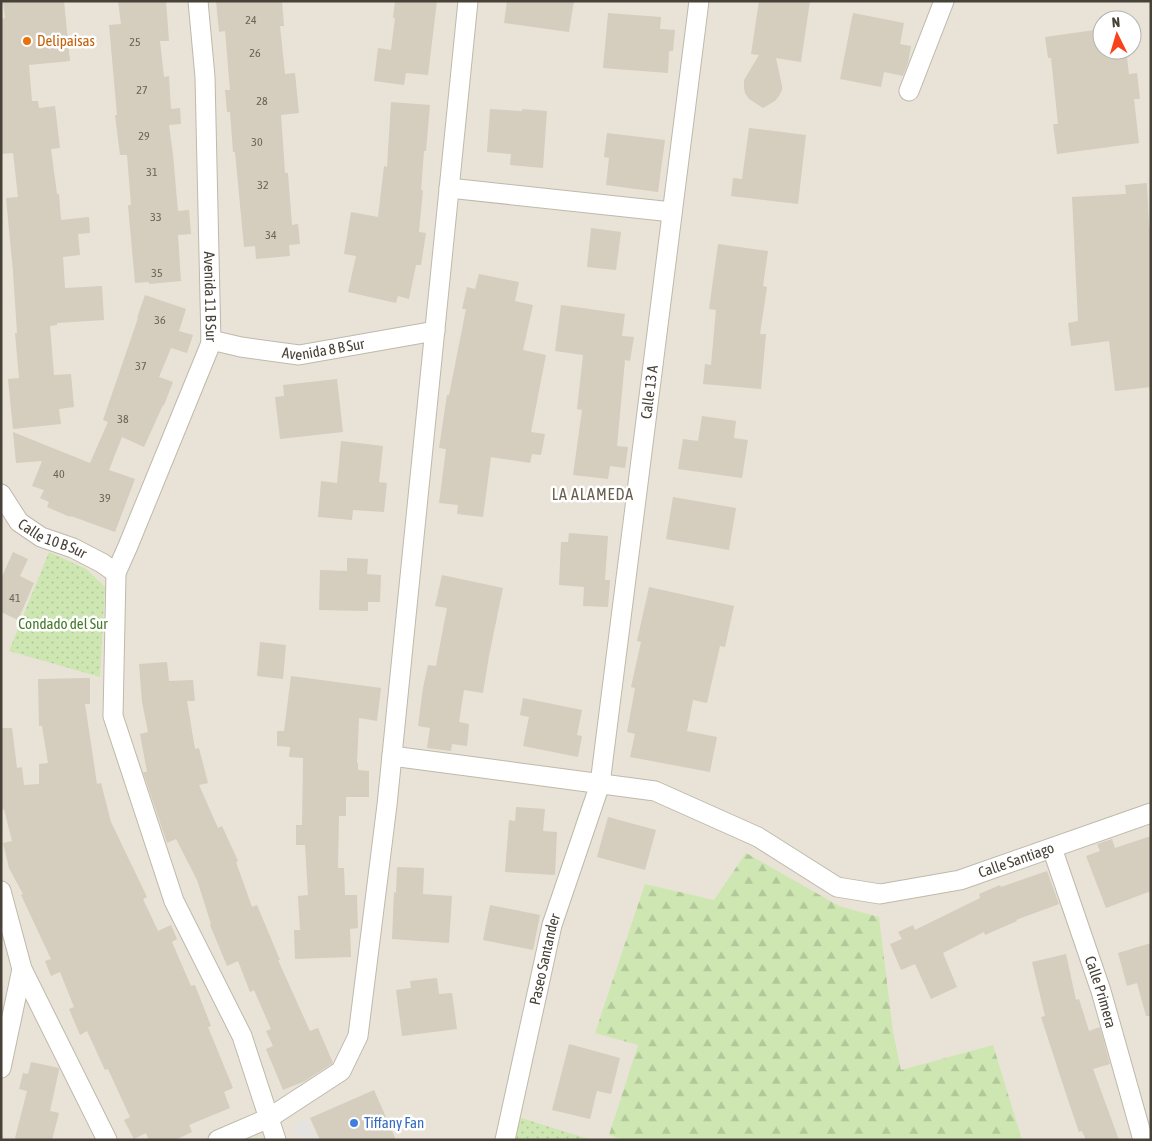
<svg xmlns="http://www.w3.org/2000/svg" width="1152" height="1141" viewBox="0 0 1152 1141" font-family="'Asap Condensed',sans-serif">
  <defs>
    <pattern id="grass-dots" width="8" height="8" patternUnits="userSpaceOnUse" patternTransform="scale(1.25)"><rect width="8" height="8" fill="#cee7b2"/><path d="M2 2h.1M6 6h.1" fill="none" stroke="#b2c79a" stroke-width="1.8" stroke-linecap="round"/></pattern>
    <pattern id="forest-firs" width="22" height="20" patternUnits="userSpaceOnUse" patternTransform="scale(1.25)"><rect width="22" height="20" fill="#cee7b2"/><path d="M5 1l3.5 6h-7zM16 11l3.5 6h-7z" fill="#b2c79a"/></pattern>
  </defs>
  <rect width="100%" height="100%" fill="#f4f1e8"/>
  <path fill="#e8e3d6" fill-rule="evenodd" d="M1,1h1150v1139h-1150zM1102,20h30v30h-30z"/>
  <g fill="url(#grass-dots)">
    <path d="M49,552l37,17 19,18 -5,90 -91,-26z"/>
    <path d="M518,1117l74,23h-79z"/>
  </g>
  <path fill="url(#forest-firs)" d="M746,853l93,53 40,11 14,115 8,38 92,-25 29,95h-398l-15,-5 29,-90 -43,-12 50,-149 69,16z"/>
  <path fill="#e5e3e0" d="M308,1119l9,21h-21l-2,-16z"/>
  <g fill="#d5cdbe">
    <path d="M3,1h61l6,60 -41,4 3,36h6l1,7 16,-2 5,42 -9,1 6,45h2l2,26 28,-3 1,16 -12,1 2,21 -17,2 2,31 37,-2 2,34 -47,3v2l-7,1 4,49 17,-1 3,33 -15,2 2,15 -48,5 -5,-50 11,-1 -4,-45h2l-4,-61 -7,-74 12,-1 -5,-44 -11,1 -1,-9v-126l4,-1z"/>
    <path d="M118,1h48l3,40h-9l4,36 5,-1 2,33 9,-1 1,16 -12,1 4,30 5,56 11,-1 2,24 -13,1 3,46 -32,3v-2l-14,1 -7,-78h3l-4,-50h-7l-5,-40h2l-8,-90 12,-1z"/>
    <path d="M216,1h66l2,25h-4l5,48 10,-1 4,40 -18,2 4,58h3l4,52 6,-1 2,20 -11,1 1,11 -34,3 -1,-13 -11,1 -9,-95h-2l-3,-40h-3l-2,-22h5l-5,-59 -6,1z"/>
    <path d="M395,1h42l-9,74 -22,-2 -2,12 -30,-4 4,-33 13,2 4,-32h-2z"/>
    <path d="M507,1h67l-5,31 -65,-9z"/>
    <path d="M759,1h51l-9,61 -25,-4 6,28v4l-3,6 -4,5 -12,7 -14,-9 -4,-6 -1,-6v-7l15,-25 -8,-1z"/>
    <path d="M608,13l53,4 -1,12 15,1 -2,21h-4l-1,22 -65,-5z"/>
    <path d="M853,13l51,10 -4,21 11,2 -3,17 -5,13 -19,-4 -3,15 -41,-8z"/>
    <path d="M1102,29v21h24l3,24 8,-1 3,26h-6l5,44 -82,11 -4,-30h5l-7,-66h-3l-3,-21z"/>
    <path d="M391,102l39,3 -4,46h-2l-3,39h2l-4,42 7,1 -5,32h-5l-7,34 -11,-3 -2,7 -48,-11 8,-36 -12,-2 7,-42 27,5 6,-51 3,1z"/>
    <path d="M490,109l32,2v-2l25,2 -4,57 -33,-3 1,-11 -24,-2z"/>
    <path d="M749,128l57,7 -8,69 -67,-8 2,-18 9,1z"/>
    <path d="M607,133l58,7 -7,52 -52,-7 3,-27 -5,-1z"/>
    <path d="M1147,183l2,45h2v159l-36,4 -6,-50 -38,5 -3,-23 10,-2 -6,-124 54,-3 -1,-9z"/>
    <path d="M591,228l30,4 -5,38 -29,-3z"/>
    <path d="M718,244l50,7 -5,35 4,1 -7,47h6l-5,55 -58,-5 2,-20 6,1 5,-55 -7,-1z"/>
    <path d="M479,274l40,8 -4,19 18,4 -10,45 23,5 -15,77 14,2 -4,21 -9,-1 -2,9 -39,-6 -8,60 -26,-3 1,-9 -19,-2 7,-54 -7,-1 8,-53h2l17,-86h-4l5,-22 8,2z"/>
    <path d="M145,295l41,14 -7,22 14,4 -6,18 -16,-5 -12,29 14,5 -9,23h-1l-19,42 -22,-10 -13,33 26,9 -20,53 -44,-16 -1,1 -23,-10 2,-5 -9,-4 4,-8 -12,-4 10,-25 -26,2 -3,-31 77,31 18,-41 -5,-2 35,-102h-1z"/>
    <path d="M561,305l64,9 -3,22 12,1 -4,24 -5,-1 -8,86 11,1 -3,21 -15,-2 -2,13 -35,-4 9,-65 -5,-1 6,-54 -28,-4z"/>
    <path d="M337,379l6,53 -63,7 -5,-42 9,-1 -1,-11z"/>
    <path d="M702,416l34,5 -2,17 14,2 -6,38 -64,-9 5,-30 15,2z"/>
    <path d="M341,441l42,5 -4,36 8,1 -3,29 -31,-2 -1,10 -34,-3 3,-36 16,2z"/>
    <path d="M673,497l63,11 -7,42 -63,-11z"/>
    <path d="M569,533l39,3 -3,44h5l-2,27 -25,-1 1,-19 -25,-2 2,-43h7z"/>
    <path d="M13,552l15,7 -8,17 14,7 -16,37 -17,-8v-33z"/>
    <path d="M347,558l21,1 -1,15 14,1 -1,27h-12v9l-49,-1 1,-40 27,1z"/>
    <path d="M442,575l61,13 -14,68 -6,37 -19,-3 -5,32 10,2 -2,22 -15,-2 -1,7 -24,-3 3,-20 -12,-2 5,-38 5,-23 8,1 11,-58 -12,-2z"/>
    <path d="M649,587l85,19 -9,41 -5,-1 -13,57 -14,-3 -6,31 30,6 -7,35 -80,-15 5,-23 -8,-2 8,-44 -4,-1 10,-45 -4,-1z"/>
    <path d="M260,642l26,3 -3,34 -26,-3z"/>
    <path d="M167,662l2,19 24,-1 2,21h-8l8,48 4,-1 9,35 -9,2 19,43 4,-2 16,35 -2,1 16,45 5,-2 23,55h-2l32,71 8,-3 15,35 -28,18 -22,9 -17,-41 7,-3 -7,-15 5,-2 -17,-39 -4,2 -12,-31 -11,5 -17,-41 1,-1 -14,-44 -21,-41 -9,4 -24,-71h4l-7,-38 8,-2 -6,-30 -3,-38z"/>
    <path d="M291,676l90,12 -4,33 -18,-3 -2,45h1v7l11,1v26h-23v19h-7l-1,52h6l1,27h12l1,33 -8,1 1,28 -56,2 -1,-29h6l-2,-34 10,-1 -3,-50h-9v-20h6l1,-67 -14,-1 1,-10 -13,-1v-15h7z"/>
    <path d="M90,678v26h-5l12,80 4,-1 10,39 36,75 -4,2 15,32 13,-6 6,14 -5,3 19,44 4,-1 16,41 -3,1 25,61 -9,4 6,16 -41,17 3,7 -17,8h-26l-3,-7 -12,6 -10,-19 6,-3 -22,-48 -3,1 -18,-39 -7,4 -11,-26 5,-2 -14,-35 -9,4 -6,-15 6,-2 -30,-64 2,-1 -14,-26 -6,-25 9,-2 -8,-32 -3,1v-82h11l5,40 5,-1 2,18 15,-1v-20l9,-1 -6,-37h-3l-1,-47z"/>
    <path d="M523,698l59,12 -5,25 5,1 -4,21 -55,-11 6,-29 -9,-2z"/>
    <path d="M516,807l29,2 -2,22 14,1 -2,43 -50,-3 4,-52 6,1z"/>
    <path d="M608,817l48,13 -11,40 -48,-13z"/>
    <path d="M1151,836v55l-45,17 -20,-52 14,-5 -3,-7 15,-5 3,9z"/>
    <path d="M397,867l27,1 -1,26 29,2 -3,47 -57,-4 2,-47 2,1z"/>
    <path d="M1047,871l12,33 -43,16 1,1 -32,14 -1,-3 -41,21 14,34 -26,12 -16,-35 -14,6 -11,-26 12,-5 -4,-7 15,-7 2,5 65,-32 -1,-4 21,-9 1,2z"/>
    <path d="M490,905l50,10 -7,35 -50,-10z"/>
    <path d="M1151,943v73h-5l-9,-33 -10,3 -9,-33z"/>
    <path d="M1066,954l10,46 3,-1 10,32 11,-4 10,37 -17,5 26,71h-33l-4,-9 -3,1 -11,-32 -27,-83 4,-1 -13,-54z"/>
    <path d="M437,978l2,16 13,-1 5,36 -55,7 -6,-46 15,-2 -1,-7z"/>
    <path d="M569,1044l51,14 -9,36 -14,-3 -7,28 -38,-9z"/>
    <path d="M31,1062l28,6v2l-9,41 9,2 -7,27h-29l-8,-2 12,-47 -8,-2 4,-16 5,1z"/>
    <path d="M374,1090l22,50h-76l-10,-22z"/>
  </g>
  <g fill="none" stroke-linecap="round" stroke-linejoin="round">
    <g stroke="#bfb9ab" stroke-width="21">
      <g id="street">
        <path id="s1" d="M198,1l7,76 6,266 -83,203 -12,27 -3,143 61,185 68,135 34,104"/>
        <path d="M909,91l35,-90"/>
        <path d="M449,188l223,24"/>
        <path id="s2" d="M211,340l30,7 58,8 136,-24"/>
        <path id="s3" d="M1,494l18,28 22,15 32,11 29,15 14,10"/>
        <path id="s4" d="M392,756l263,35 103,46 79,50 43,7 80,-14 191,-67"/>
        <path id="s5" d="M1052,848l49,143 42,149"/>
        <path d="M1,891l21,78 85,171"/>
        <path d="M1,1068l21,-99"/>
        <path d="M218,1140l51,-22 72,-47 17,-35 29,-231 81,-804"/>
        <path id="s6" d="M505,1140l47,-215 48,-141 99,-783"/>
      </g>
    </g>
    <use href="#street" stroke="#fff" stroke-width="19"/>
  </g>
  <circle fill="#e8710a" stroke="#fff" stroke-width="2" cx="27" cy="41" r="5"/>
  <circle fill="#3f7fe0" stroke="#fff" stroke-width="2" cx="354" cy="1123" r="5"/>
  <g text-anchor="middle" stroke-width="5" stroke-linejoin="round" paint-order="stroke">
    <g font-size="12" fill="#6a6459">
      <text x="251" y="24">24</text>
      <text x="135" y="46">25</text>
      <text x="255" y="57">26</text>
      <text x="142" y="94">27</text>
      <text x="262" y="105">28</text>
      <text x="144" y="140">29</text>
      <text x="257" y="146">30</text>
      <text x="152" y="176">31</text>
      <text x="263" y="189">32</text>
      <text x="156" y="221">33</text>
      <text x="271" y="239">34</text>
      <text x="157" y="277">35</text>
      <text x="160" y="324">36</text>
      <text x="141" y="370">37</text>
      <text x="123" y="423">38</text>
      <text x="59" y="478">40</text>
      <text x="105" y="502">39</text>
      <text x="15" y="602">41</text>
    </g>
    <g font-size="15" fill="#c56008" stroke="#fff" text-anchor="start">
      <text x="37" y="46">Delipaisas</text>
    </g>
    <g font-size="15" fill="#474137" stroke="#fff">
      <text dy="5" stroke="none"><textPath href="#s1" startOffset="296">Avenida 11 B Sur</textPath></text>
      <text dy="5" stroke="none"><textPath href="#s2" startOffset="114">Avenida 8 B Sur</textPath></text>
      <text dy="5" stroke="none"><textPath href="#s6" startOffset="764">Calle 13 A</textPath></text>
      <text dy="5" stroke="none"><textPath href="#s3" startOffset="71">Calle 10 B Sur</textPath></text>
      <text dy="5" stroke="none"><textPath href="#s4" startOffset="656">Calle Santiago</textPath></text>
      <text dy="5" stroke="none"><textPath href="#s6" startOffset="185">Paseo Santander</textPath></text>
      <text dy="5" stroke="none"><textPath href="#s5" startOffset="152">Calle Primera</textPath></text>
    </g>
    <g font-size="15" fill="#46792a" stroke="#fff">
      <text x="63" y="629">Condado del Sur</text>
    </g>
    <g font-size="15" fill="#366cbe" stroke="#fff" text-anchor="start">
      <text x="364" y="1128">Tiffany Fan</text>
    </g>
    <g font-size="16" letter-spacing="1" fill="#6a5f4e" stroke="#fff">
      <text x="593" y="500">LA ALAMEDA</text>
    </g>
  </g>
  <rect width="1152" height="1141" fill="none" stroke="#474137" stroke-width="5"/>
  <g transform="translate(1117 35) rotate(355)"><circle r="24" fill="#ffffff" stroke="#b5b3af"/>
  <path d="M0-4L9 19L0 12L-9 19Z" fill="#f7421c"/>
  <text y="-8" font-size="14" font-weight="bold" text-anchor="middle" fill="#474137">N</text>
  </g>
</svg>
